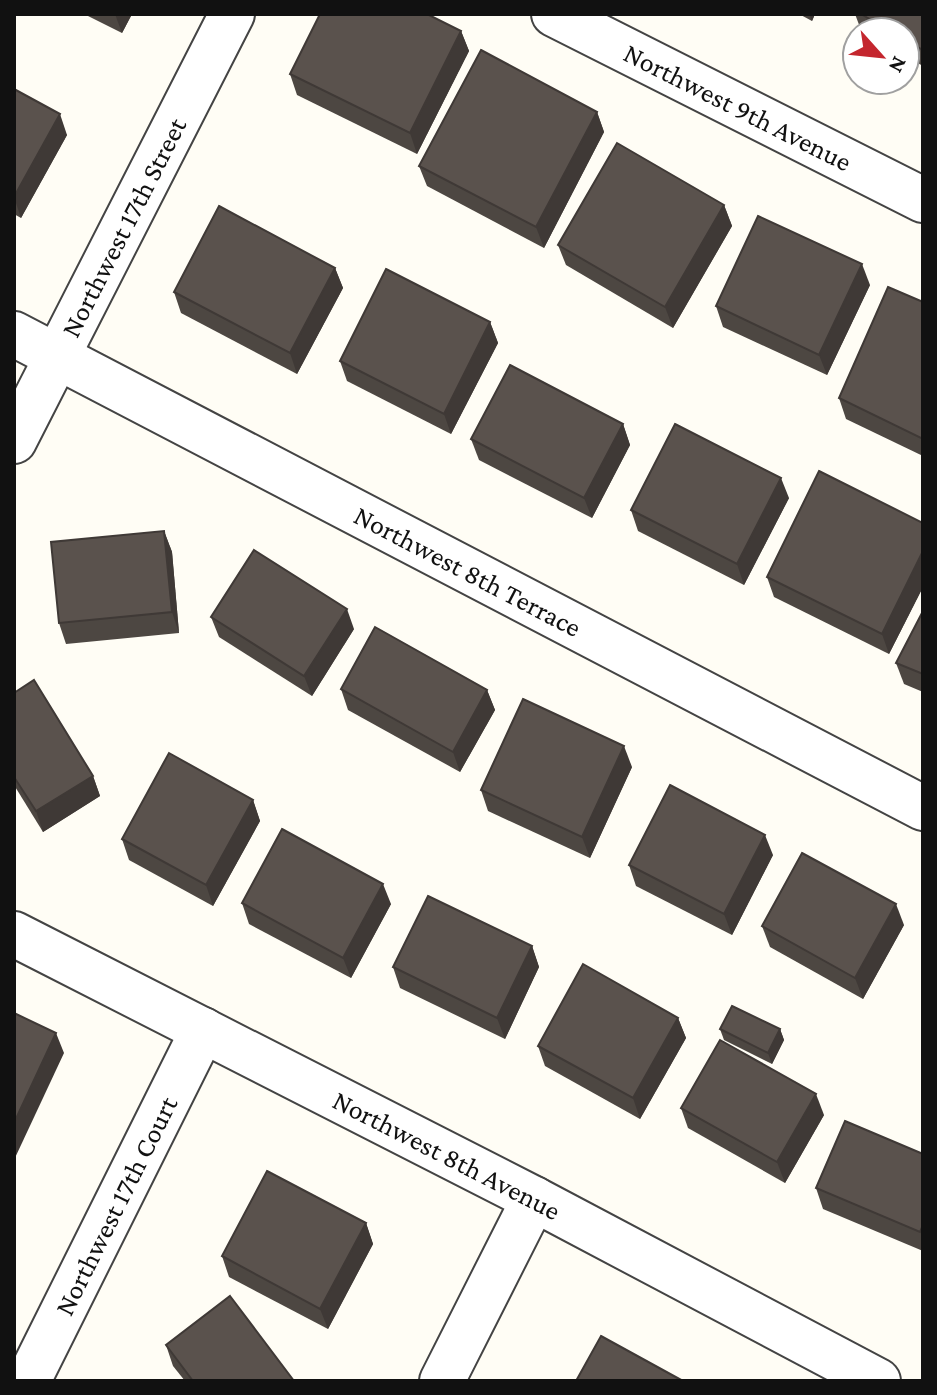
<svg xmlns="http://www.w3.org/2000/svg" width="937" height="1395" viewBox="0 0 937 1395" font-family="'Crimson Pro',serif">
  <rect width="100%" height="100%" fill="#fffdf5"/>
  <g fill="none" stroke-linecap="round" stroke-linejoin="round">
    <g stroke="#444" stroke-width="48">
      <g id="minor">
        <path id="s1" d="M554,14l369,186"/>
        <path id="s2" d="M14,334l909,474"/>
        <path id="s3" d="M14,441l218,-427"/>
        <path id="s4" d="M14,934l520,265 344,182"/>
        <path id="s5" d="M28,1381l175,-351"/>
        <path d="M442,1381l92,-182"/>
      </g>
    </g>
    <use href="#minor" stroke="#fff" stroke-width="44"/>
  </g>
  <g fill="#4d4742">
    <path d="M84,14h48l-10,19z"/>
    <path d="M799,14h16l-3,7z"/>
    <path d="M855,14h68v52l-18,-10v-24h-41l-3,-2z"/>
    <path d="M461,31l8,20 -52,103 -120,-59 -7,-21z"/>
    <path d="M14,89l53,46 -46,83 -7,-4z"/>
    <path d="M597,112l7,20 -60,116 -117,-62 -8,-20z"/>
    <path d="M724,205l8,21 -59,102 -107,-63 -8,-20z"/>
    <path d="M335,268l8,20 -46,86 -116,-61 -7,-21z"/>
    <path d="M870,285l-43,90 -104,-48 -7,-21z"/>
    <path d="M923,302v154l-77,-37 -7,-21z"/>
    <path d="M490,322l8,21 -47,91 -104,-53 -7,-20z"/>
    <path d="M623,424l7,21 -38,73 -113,-58 -8,-21z"/>
    <path d="M789,498l-45,87 -106,-54 -7,-21z"/>
    <path d="M923,523v64l-34,67 -115,-57 -7,-20z"/>
    <path d="M164,531l8,21 7,81 -113,11 -7,-21z"/>
    <path d="M923,611v81l-19,-8 -8,-21z"/>
    <path d="M211,617l143,12 -42,67 -93,-59z"/>
    <path d="M341,689l146,1 8,20 -35,62 -112,-62z"/>
    <path d="M14,693l79,83 7,20 -57,36 -29,-47z"/>
    <path d="M632,767l-42,91 -102,-47 -7,-21z"/>
    <path d="M253,800l7,21 -47,85 -84,-46 -7,-21z"/>
    <path d="M773,855l-41,80 -96,-49 -7,-21z"/>
    <path d="M242,903l149,1 -40,74 -102,-54z"/>
    <path d="M904,925l-41,74 -93,-52 -8,-21z"/>
    <path d="M532,946l7,21 -34,72 -105,-51 -7,-21z"/>
    <path d="M678,1018l8,20 -46,81 -95,-53 -7,-20z"/>
    <path d="M720,1029h60l4,11 -12,24 -48,-24z"/>
    <path d="M681,1108l143,7 -39,68 -97,-55z"/>
    <path d="M923,1154v97l-100,-42 -7,-21z"/>
    <path d="M366,1223l7,21 -45,85 -99,-52 -7,-21z"/>
    <path d="M166,1345l128,36h-109l-12,-15z"/>
  </g>
  <g fill="#3f3936">
    <path d="M115,14h17l-10,19z"/>
    <path d="M809,14h6l-3,7z"/>
    <path d="M461,31l8,20 -52,103 -7,-21z"/>
    <path d="M597,112l7,20 -60,116 -8,-21z"/>
    <path d="M60,114l7,21 -46,83 -7,-21z"/>
    <path d="M724,205l8,21 -59,102 -8,-21z"/>
    <path d="M862,264l8,21 -43,90 -8,-20z"/>
    <path d="M335,268l8,20 -46,86 -7,-21z"/>
    <path d="M490,322l8,21 -47,91 -7,-20z"/>
    <path d="M623,424l7,21 -38,73 -8,-20z"/>
    <path d="M781,478l8,20 -45,87 -7,-21z"/>
    <path d="M164,531l8,21 7,81 -7,-21z"/>
    <path d="M923,551v36l-34,67 -7,-20z"/>
    <path d="M347,609l7,20 -42,67 -8,-20z"/>
    <path d="M487,690l8,20 -35,62 -7,-20z"/>
    <path d="M624,746l8,21 -42,91 -8,-21z"/>
    <path d="M93,776l7,20 -57,36 -7,-21z"/>
    <path d="M253,800l7,21 -47,85 -7,-21z"/>
    <path d="M765,835l8,20 -41,80 -8,-21z"/>
    <path d="M383,884l8,20 -40,74 -8,-20z"/>
    <path d="M896,904l8,21 -41,74 -8,-21z"/>
    <path d="M532,946l7,21 -34,72 -8,-21z"/>
    <path d="M678,1018l8,20 -46,81 -7,-21z"/>
    <path d="M780,1029l4,11 -12,24 -4,-11z"/>
    <path d="M56,1033l8,20 -50,107v-37z"/>
    <path d="M816,1094l8,21 -39,68 -8,-21z"/>
    <path d="M366,1223l7,21 -45,85 -8,-20z"/>
  </g>
  <g fill="#5a524d" stroke="#3f3936" stroke-width="2">
    <path d="M320,14h107l34,17 -51,102 -120,-59z"/>
    <path d="M861,14h62v36l-18,-10v-8h-13z"/>
    <path d="M481,50l116,62 -61,115 -117,-61z"/>
    <path d="M14,89l46,25 -46,83z"/>
    <path d="M617,143l107,62 -59,102 -107,-62z"/>
    <path d="M219,206l116,62 -45,85 -116,-61z"/>
    <path d="M758,216l104,48 -43,91 -103,-49z"/>
    <path d="M386,269l104,53 -46,92 -104,-53z"/>
    <path d="M888,287l35,15v137l-84,-41z"/>
    <path d="M510,365l113,59 -39,74 -113,-59z"/>
    <path d="M675,424l106,54 -44,86 -106,-54z"/>
    <path d="M819,471l104,52v28l-41,83 -115,-57z"/>
    <path d="M164,531l8,81 -113,11 -8,-81z"/>
    <path d="M254,550l93,59 -43,67 -93,-59z"/>
    <path d="M923,611v63l-27,-11z"/>
    <path d="M375,627l112,63 -34,62 -112,-63z"/>
    <path d="M34,680l59,96 -57,35 -22,-34v-84z"/>
    <path d="M523,699l101,47 -42,91 -101,-47z"/>
    <path d="M169,753l84,47 -47,85 -84,-46z"/>
    <path d="M670,785l95,50 -41,79 -95,-49z"/>
    <path d="M282,829l101,55 -40,74 -101,-55z"/>
    <path d="M802,853l94,51 -41,74 -93,-52z"/>
    <path d="M428,896l104,50 -35,72 -104,-51z"/>
    <path d="M583,964l95,54 -45,80 -95,-52z"/>
    <path d="M732,1006l48,23 -12,24 -48,-24z"/>
    <path d="M14,1013l42,20 -42,90z"/>
    <path d="M720,1040l96,54 -39,68 -96,-54z"/>
    <path d="M845,1121l78,33v71l-3,7 -104,-44z"/>
    <path d="M267,1171l99,52 -46,86 -98,-53z"/>
    <path d="M230,1296l64,85h-101l-27,-36z"/>
    <path d="M601,1336l82,45h-107z"/>
  </g>
  <g text-anchor="middle" stroke-width="8" stroke-linejoin="round" paint-order="stroke">
    <g font-size="28" fill="#111" stroke="#fff">
      <text dy="10" stroke="none"><textPath href="#s1" startOffset="206">Northwest 9th Avenue</textPath></text>
      <text dy="10" stroke="none"><textPath href="#s3" startOffset="240">Northwest 17th Street</textPath></text>
      <text dy="10" stroke="none"><textPath href="#s2" startOffset="512">Northwest 8th Terrace</textPath></text>
      <text dy="10" stroke="none"><textPath href="#s4" startOffset="486">Northwest 8th Avenue</textPath></text>
      <text dy="10" stroke="none"><textPath href="#s5" startOffset="196">Northwest 17th Court</textPath></text>
    </g>
  </g>
  <rect width="937" height="1395" fill="none" stroke="#111111" stroke-width="32"/>
  <g transform="translate(881 56) rotate(117)"><circle r="38" fill="#ffffff" stroke="#a0a0a0" stroke-width="2"/>
  <path d="M0-6L14 30L0 20L-14 30Z" fill="#c4262e"/>
  <text y="-12" font-size="22" font-weight="bold" text-anchor="middle" fill="#111111">N</text>
  </g>
</svg>
